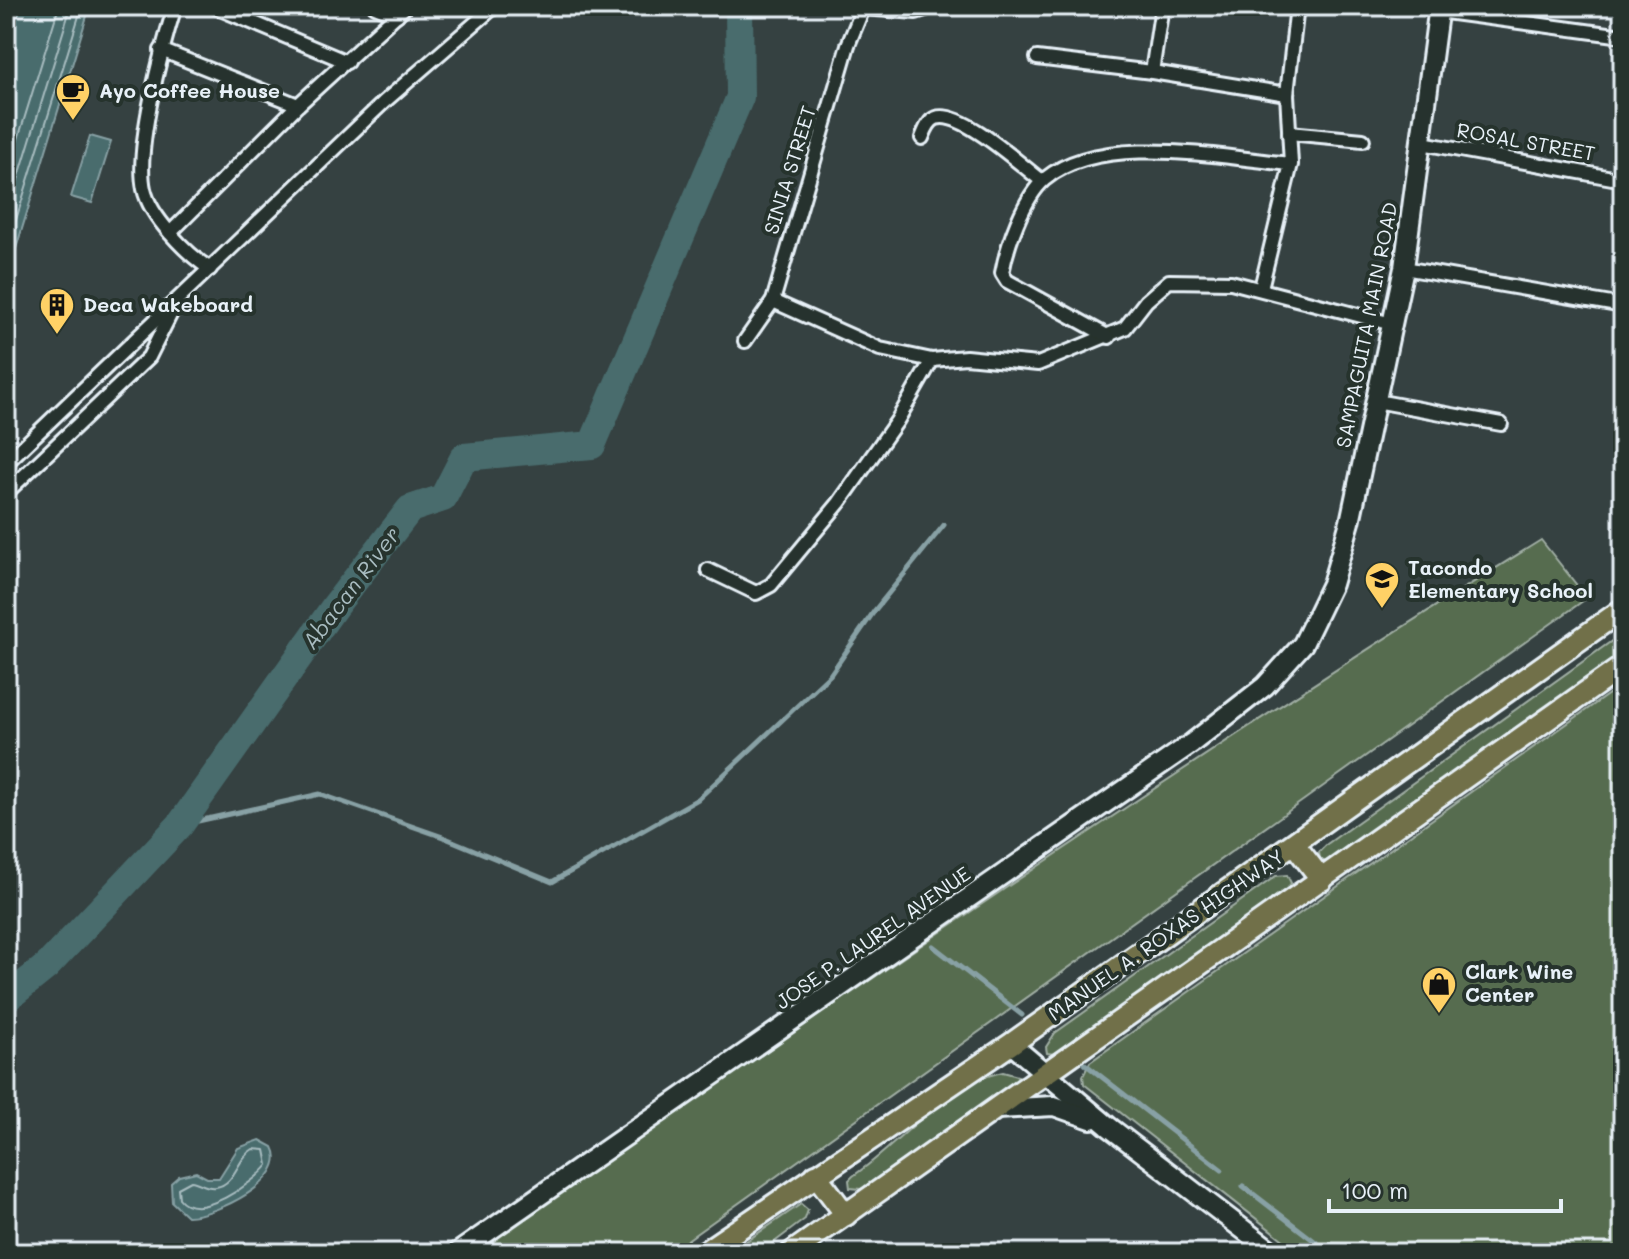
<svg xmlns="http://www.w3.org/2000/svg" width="1629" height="1259" viewBox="0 0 1629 1259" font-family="Mali,sans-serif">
  <rect width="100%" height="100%" fill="#354141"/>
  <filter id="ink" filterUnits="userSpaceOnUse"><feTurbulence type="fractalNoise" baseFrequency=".0125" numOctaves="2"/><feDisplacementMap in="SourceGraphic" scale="16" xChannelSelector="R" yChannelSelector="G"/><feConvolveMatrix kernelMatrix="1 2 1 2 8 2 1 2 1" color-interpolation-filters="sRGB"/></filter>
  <g filter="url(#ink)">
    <g fill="#576c50" stroke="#a0aea4" stroke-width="2">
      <path d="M1541,540l46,58 -918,655h-194c351,-244 702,-487 1066,-713z"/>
      <path d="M1623,633v21l-295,208 -8,-2 -1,-8 8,-8z"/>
      <path d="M1623,684v569h-323l-216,-169 -1,-8 7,-14z"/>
      <path d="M1287,875l4,8 -4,9 -210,147 -23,15 -7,-1 -1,-6 9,-14 221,-157z"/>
      <path d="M1003,1072l18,5 -160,112 -11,-1 -1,-8 4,-4c48,-32 92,-93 150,-104z"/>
      <path d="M801,1204l7,6 -3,9 -45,34h-31z"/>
    </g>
    <g fill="#486c6d" stroke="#88a1a5" stroke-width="2">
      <path d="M6,6h84l-76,249 -8,14z"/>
      <path d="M90,136l21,6 -19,61 -21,-6z"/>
      <path d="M260,1140l13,7c18,33 -58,69 -86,69l-15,-14 -1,-19 8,-7 17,-4 11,6h12l19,-30z"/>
    </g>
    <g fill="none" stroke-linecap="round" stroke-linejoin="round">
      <g stroke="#a8bcc0" stroke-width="2">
        <path d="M6,178l53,-172"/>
        <path d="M6,219l65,-213"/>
        <path d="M6,252l76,-246"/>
        <path d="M253,1149l12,1 3,15c-14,18 -70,58 -89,33l-1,-10 13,-7c9,1 15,8 25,6 20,-3 21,-29 37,-38z"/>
      </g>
      <g stroke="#88a1a5" stroke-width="5">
        <path d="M180,825l140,-31 123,43 109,45 146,-83 132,-124 45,-65 69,-85"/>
        <path d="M933,946l89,69"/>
        <path d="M1085,1064l137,106"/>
        <path d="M1243,1186l87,67"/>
      </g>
      <path stroke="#486c6d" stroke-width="28" d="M6,999l41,-33 133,-141 155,-219 75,-97 33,-11 21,-41 128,-12 148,-348 -1,-91"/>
      <g stroke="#e8f1f8" stroke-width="18">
        <g id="street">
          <path d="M175,6c-13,42 -40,142 -31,183 6,28 43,65 66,80"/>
          <path d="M213,6l134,56"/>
          <path d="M375,6l22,9"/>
          <path d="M863,8l53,4 19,-6"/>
          <path d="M1438,11l185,25"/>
          <path d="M161,50l137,55"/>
          <path d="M1037,58l115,14 135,22"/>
          <path d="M1152,72l10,-66"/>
          <path d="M1289,133l74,7"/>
          <path d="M922,138c3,-7 6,-17 14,-20 25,-9 86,48 106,63"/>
          <path d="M1422,143l201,37"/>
          <path d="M170,233l128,-128 108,-99"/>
          <path d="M1404,268l219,38"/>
          <path d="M1261,288l30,-124 -4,-70 10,-88"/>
          <path d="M773,301l107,48 52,11 34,-3 72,7 87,-36 21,-27 23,-20 62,1 161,42"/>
          <path d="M1109,337l-102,-56 -5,-8c5,-27 21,-75 43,-94 57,-47 177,-21 246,-15"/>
          <path d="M745,341l28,-40 75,-256 16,-39"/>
          <path d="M1376,401l125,23"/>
          <path d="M6,463l378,-361 111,-96"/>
          <path d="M6,493l143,-136 23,-46"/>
          <path d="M708,570l48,23 15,-8 68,-82 58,-82 35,-61"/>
        </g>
      </g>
      <g stroke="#e8f1f8" stroke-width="24">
        <g id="secondary">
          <path d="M1011,1044l97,82 166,127"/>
          <path d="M996,1109l58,-3 37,13"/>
          <path d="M457,1253l735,-510 73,-57 38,-42 29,-60 18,-62 54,-254 35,-262"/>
        </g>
      </g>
      <g stroke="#e8f1f8" stroke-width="26">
        <g id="primary">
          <path d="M1294,844l28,36"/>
          <path d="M816,1175l30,40"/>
          <path d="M703,1253l308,-209 612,-435"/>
          <path d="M791,1253l832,-587"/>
        </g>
      </g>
      <use href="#street" stroke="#26332d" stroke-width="12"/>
      <use href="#secondary" stroke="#26332d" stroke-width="18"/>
      <use href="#primary" stroke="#71704a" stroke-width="20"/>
    </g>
  </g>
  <defs>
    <g id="cafe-pin" transform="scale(1.8)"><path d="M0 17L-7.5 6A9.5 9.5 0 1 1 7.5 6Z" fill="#ffd166" stroke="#26332d"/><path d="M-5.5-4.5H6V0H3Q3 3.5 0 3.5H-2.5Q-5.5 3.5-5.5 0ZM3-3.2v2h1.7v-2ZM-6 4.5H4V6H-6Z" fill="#111"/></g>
    <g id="building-pin" transform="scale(1.8)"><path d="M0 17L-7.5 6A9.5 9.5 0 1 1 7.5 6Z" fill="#ffd166" stroke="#26332d"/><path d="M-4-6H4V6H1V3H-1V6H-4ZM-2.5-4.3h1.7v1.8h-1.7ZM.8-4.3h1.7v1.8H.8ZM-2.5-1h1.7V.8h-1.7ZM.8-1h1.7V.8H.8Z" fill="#111"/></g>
    <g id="school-pin" transform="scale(1.8)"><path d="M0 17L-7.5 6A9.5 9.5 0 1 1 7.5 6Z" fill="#ffd166" stroke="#26332d"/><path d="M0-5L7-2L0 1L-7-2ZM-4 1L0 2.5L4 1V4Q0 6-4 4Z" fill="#111"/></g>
    <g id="shop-pin" transform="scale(1.8)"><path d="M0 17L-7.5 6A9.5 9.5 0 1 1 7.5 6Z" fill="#ffd166" stroke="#26332d"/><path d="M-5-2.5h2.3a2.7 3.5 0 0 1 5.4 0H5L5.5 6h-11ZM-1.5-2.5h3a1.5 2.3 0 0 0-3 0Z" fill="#111"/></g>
  </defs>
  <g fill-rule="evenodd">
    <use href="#cafe-pin" x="73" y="91"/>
    <use href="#building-pin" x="57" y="305"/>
    <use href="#school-pin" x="1382" y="579"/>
    <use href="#shop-pin" x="1439" y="984"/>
  </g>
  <g text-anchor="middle" stroke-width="8" stroke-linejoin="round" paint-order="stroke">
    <g font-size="20" font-weight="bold" fill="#e8f1f8" stroke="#26332d" text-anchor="start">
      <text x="99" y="98">Ayo Coffee House</text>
      <text x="83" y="312">Deca Wakeboard</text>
      <text x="1408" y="575">Tacondo<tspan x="1408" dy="23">Elementary School</tspan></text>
      <text x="1465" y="979">Clark Wine<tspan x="1465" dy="23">Center</tspan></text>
    </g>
    <g font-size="20" fill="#e8f1f8" stroke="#26332d">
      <text transform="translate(1526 142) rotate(10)" y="7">ROSAL STREET</text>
      <text transform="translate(790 170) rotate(-73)" y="7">SINIA STREET</text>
      <text transform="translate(1367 325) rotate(-79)" y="7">SAMPAGUITA MAIN ROAD</text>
      <text transform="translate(1166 935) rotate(-35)" y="7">MANUEL A. ROXAS HIGHWAY</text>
      <text transform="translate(873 938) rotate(-35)" y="7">JOSE P. LAUREL AVENUE</text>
    </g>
    <g font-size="22" font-style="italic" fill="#a8bcc0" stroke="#26332d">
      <text transform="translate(351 588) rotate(-53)" y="8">Abacan River</text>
    </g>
  </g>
  <rect width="1629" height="1259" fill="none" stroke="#26332d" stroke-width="32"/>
  <rect x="16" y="16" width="1597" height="1227" fill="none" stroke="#e8f1f8" stroke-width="3" filter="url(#ink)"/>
  <path d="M1329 1199v12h232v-12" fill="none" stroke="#e8f1f8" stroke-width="4"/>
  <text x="1341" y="1199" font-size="24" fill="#e8f1f8" stroke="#26332d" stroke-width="6" paint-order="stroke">100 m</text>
</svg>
